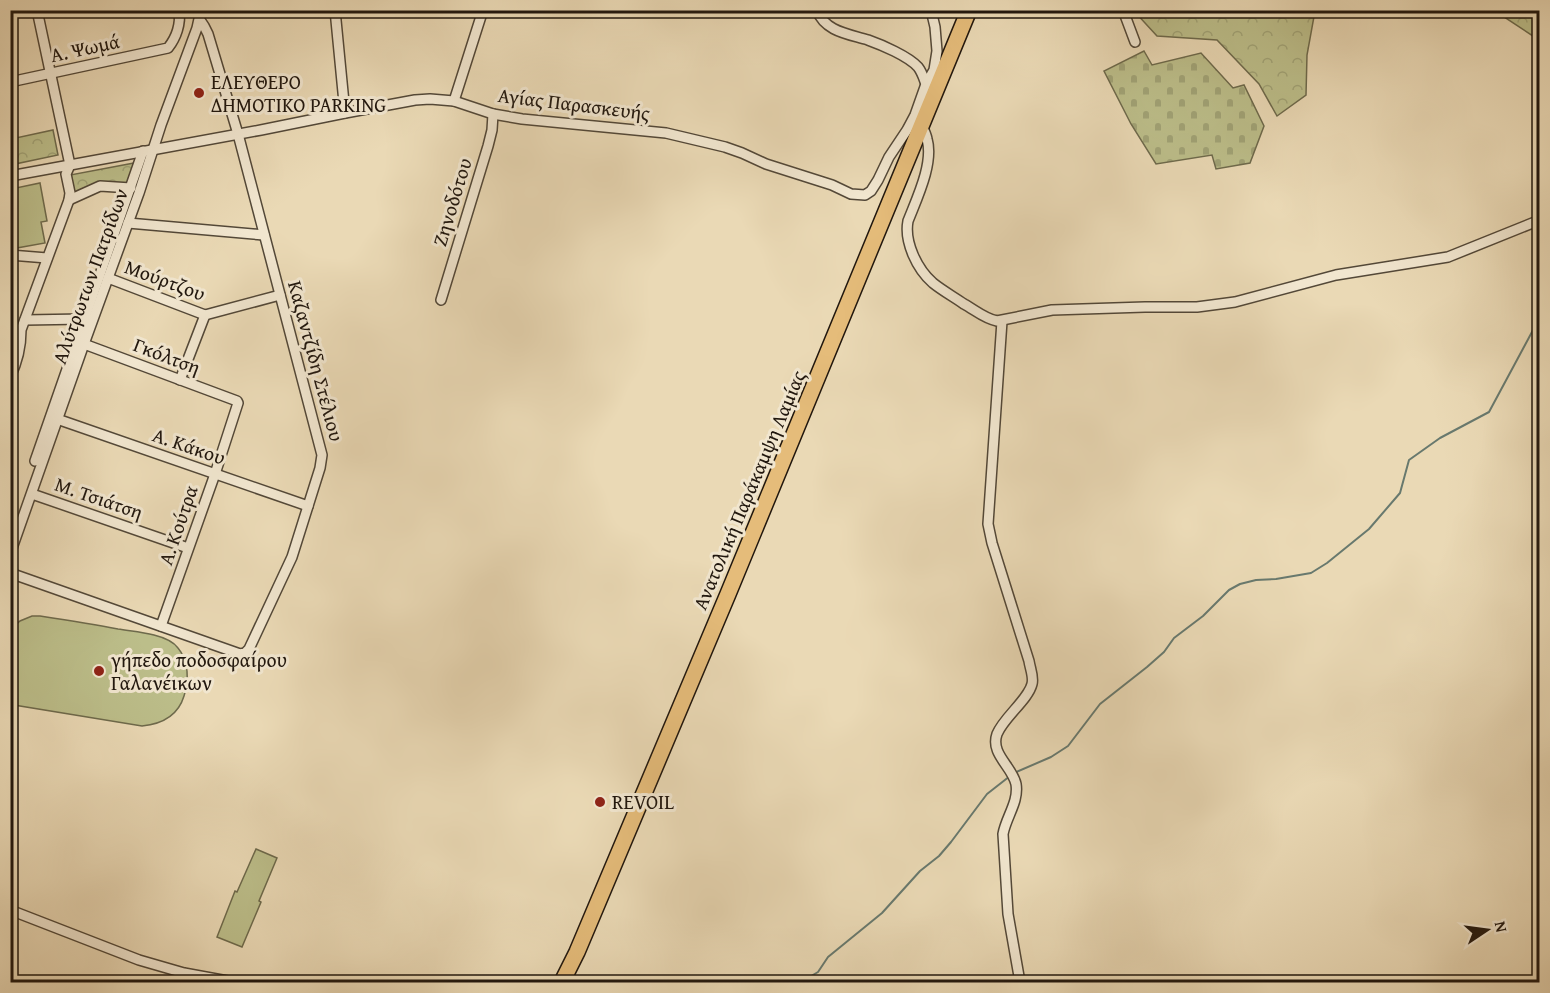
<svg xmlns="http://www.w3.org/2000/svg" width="1550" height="993" viewBox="0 0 1550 993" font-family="'Gentium Book Plus',serif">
  <defs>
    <pattern id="forest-crowns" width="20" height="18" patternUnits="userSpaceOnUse" patternTransform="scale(1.5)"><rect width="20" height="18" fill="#bcbe8a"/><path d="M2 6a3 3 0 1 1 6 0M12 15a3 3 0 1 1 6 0" fill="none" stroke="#a1a376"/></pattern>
    <pattern id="cemetery-stones" width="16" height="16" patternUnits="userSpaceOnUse" patternTransform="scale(1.5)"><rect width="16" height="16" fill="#bcbe8a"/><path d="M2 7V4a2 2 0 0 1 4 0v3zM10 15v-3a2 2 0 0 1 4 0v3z" fill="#a1a376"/></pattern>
  </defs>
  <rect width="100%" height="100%" fill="#ead9b5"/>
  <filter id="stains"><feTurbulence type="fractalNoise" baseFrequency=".00333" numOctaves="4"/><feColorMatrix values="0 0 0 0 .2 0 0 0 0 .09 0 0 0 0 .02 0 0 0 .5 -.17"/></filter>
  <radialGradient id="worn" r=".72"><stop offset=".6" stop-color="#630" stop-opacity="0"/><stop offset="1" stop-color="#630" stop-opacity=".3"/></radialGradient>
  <g fill="#bcbe8a" stroke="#6e6a4c" stroke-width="1.5">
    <path d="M40,183l7,38 -6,1 4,21 -34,6v-60z"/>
    <path d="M32,616h8c26,4 52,8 78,13 12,2 24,3 36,6 8,2 19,6 24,13 11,13 11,33 6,48 -6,20 -22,28 -42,30l-128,-21 -3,-3v-73l9,-8z"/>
    <path d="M256,849l21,9 -18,43 2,1 -19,45 -25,-10 18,-46 2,1z"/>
  </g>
  <g fill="url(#forest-crowns)" stroke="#6e6a4c" stroke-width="1.5">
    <path d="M1134,11h181l-8,44 -1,40 -29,21 -18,-32 -42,-44 -60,-4z"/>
    <path d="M1495,11h44v29z"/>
    <path d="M53,130l5,25 -43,9 -4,-25z"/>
    <path d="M134,163l-6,23 -56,8 -2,-19z"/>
  </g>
  <path fill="url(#cemetery-stones)" stroke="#6e6a4c" stroke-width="1.5" d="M1144,51l8,14 49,-12 32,35 11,-3 20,41 -14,37 -34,6 -4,-14 -56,9 -25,-40 -27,-53z"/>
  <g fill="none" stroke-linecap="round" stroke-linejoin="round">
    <g stroke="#68796e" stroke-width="2">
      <path d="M1014,773l37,-16 17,-11 32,-42 47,-37 17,-15 10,-14 29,-22 26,-26 11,-6 16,-4 20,-1 35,-6 16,-10 42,-34 31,-36 9,-33 31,-22 49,-26 51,-95"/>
      <path d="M801,982l17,-10 10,-15 54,-44 38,-42 19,-15 12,-14 36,-48 23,-18"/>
    </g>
    <g stroke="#534838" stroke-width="12">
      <g id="street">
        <path d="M335,10l10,103"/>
        <path d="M817,10c8,22 32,24 51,30 14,5 40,16 50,27 4,5 6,12 8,17"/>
        <path d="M1123,10l12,32"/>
        <path d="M10,82l158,-34c8,-10 13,-24 11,-38"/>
        <path d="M454,101l29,-91"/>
        <path d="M922,126c2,4 4,8 5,13 7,24 -10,59 -19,82 -4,21 9,48 25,62 10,8 21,14 31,21 11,6 21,15 33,17l55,-11 93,-3h52l38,-5 101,-27 112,-18 92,-37"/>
        <path d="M10,176l251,-46 84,-17 70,-13 15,-1 24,2 39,13 29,5 144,14 59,14 17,6 24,11 66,21 19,9 14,1 6,-4 7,-11 11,-23 18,-27 8,-15 11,-31 8,-14 3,-19 -2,-24 -4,-17"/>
        <path d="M69,200l31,-14 31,2"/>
        <path d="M128,223l136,12"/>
        <path d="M10,255l37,3"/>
        <path d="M108,278l97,37 75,-20"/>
        <path d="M441,300l47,-154 4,-16 1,-16"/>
        <path d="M25,320l59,-1"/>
        <path d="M1002,321l-14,203 4,19 37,118c1,7 5,16 3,23 -4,16 -28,33 -35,50 -7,20 15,32 19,50 3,18 -10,33 -13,50l5,80 12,68"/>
        <path d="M84,344l153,57 1,2 -23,71 -54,152"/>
        <path d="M10,377c8,-16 11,-30 11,-47l48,-130 1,-7 -4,-19 4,-9 -33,-155"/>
        <path d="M180,380l25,-65"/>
        <path d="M57,419l251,87"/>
        <path d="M35,461l108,-310"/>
        <path d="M32,494l156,54"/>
        <path d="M10,554l74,-210 55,-151 22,-68 36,-97 4,-18"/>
        <path d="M10,573l230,81 5,-1 4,-4 43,-92 28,-89 2,-13 -84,-321 -30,-100 -4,-8 -4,-6"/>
        <path d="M10,910l129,50 45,13 49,9"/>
      </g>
    </g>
    <g stroke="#21170e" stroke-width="18">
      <path id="primary" d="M562,982l15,-30 151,-358 241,-584"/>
    </g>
    <use href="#street" stroke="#f1e6cf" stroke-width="9"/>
    <use href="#primary" stroke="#e5bc7a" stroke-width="15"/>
  </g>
  <g fill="#8f2418" stroke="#f1e6cf" stroke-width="2">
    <circle cx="199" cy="93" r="6"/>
    <circle cx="99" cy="671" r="6"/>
    <circle cx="600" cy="802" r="6"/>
  </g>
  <g text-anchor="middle" stroke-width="6" stroke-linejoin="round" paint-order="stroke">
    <g font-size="20" fill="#21170e" stroke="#f1e6cf">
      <text transform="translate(85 48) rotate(-12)" y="7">Α. Ψωμά</text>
      <text transform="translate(574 104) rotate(7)" y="7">Αγίας Παρασκευής</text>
      <text transform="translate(452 202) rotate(-73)" y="7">Ζηνοδότου</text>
      <text transform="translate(90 276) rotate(-70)" y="7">Αλύτρωτων Πατρίδων</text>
      <text transform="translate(165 280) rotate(20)" y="7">Μούρτζου</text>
      <text transform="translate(167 356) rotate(21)" y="7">Γκόλτση</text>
      <text transform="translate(316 361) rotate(75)" y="7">Καζαντζίδη Στέλιου</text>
      <text transform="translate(189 446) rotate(19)" y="7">Α. Κάκου</text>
      <text transform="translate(749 490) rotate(-67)" y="7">Ανατολική Παράκαμψη Λαμίας</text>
      <text transform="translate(99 498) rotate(19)" y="7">Μ. Τσιάτση</text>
      <text transform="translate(178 525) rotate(-71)" y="7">Α. Κούτρα</text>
    </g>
    <g font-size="20" fill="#21170e" stroke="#f1e6cf" text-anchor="start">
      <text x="211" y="89">ΕΛΕΥΘΕΡΟ<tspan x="211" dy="23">ΔΗΜΟΤΙΚΟ PARKING</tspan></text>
      <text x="111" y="667">γήπεδο ποδοσφαίρου<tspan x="111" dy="23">Γαλανέικων</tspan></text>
      <text x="612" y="809">REVOIL</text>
    </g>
  </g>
  <rect width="1550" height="993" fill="none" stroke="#ead9b5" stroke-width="36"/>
  <rect x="12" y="12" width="1526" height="969" fill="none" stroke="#21170e" stroke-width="3"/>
  <rect x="18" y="18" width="1514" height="957" fill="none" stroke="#21170e" stroke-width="1.5"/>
  <g transform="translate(1487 930) rotate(77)" stroke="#f1e6cf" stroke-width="4.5" paint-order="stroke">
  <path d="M0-4.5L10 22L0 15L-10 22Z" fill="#21170e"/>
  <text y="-9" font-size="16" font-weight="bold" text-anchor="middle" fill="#21170e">N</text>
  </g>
  <rect width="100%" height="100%" filter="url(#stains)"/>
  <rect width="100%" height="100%" fill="url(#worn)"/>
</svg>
